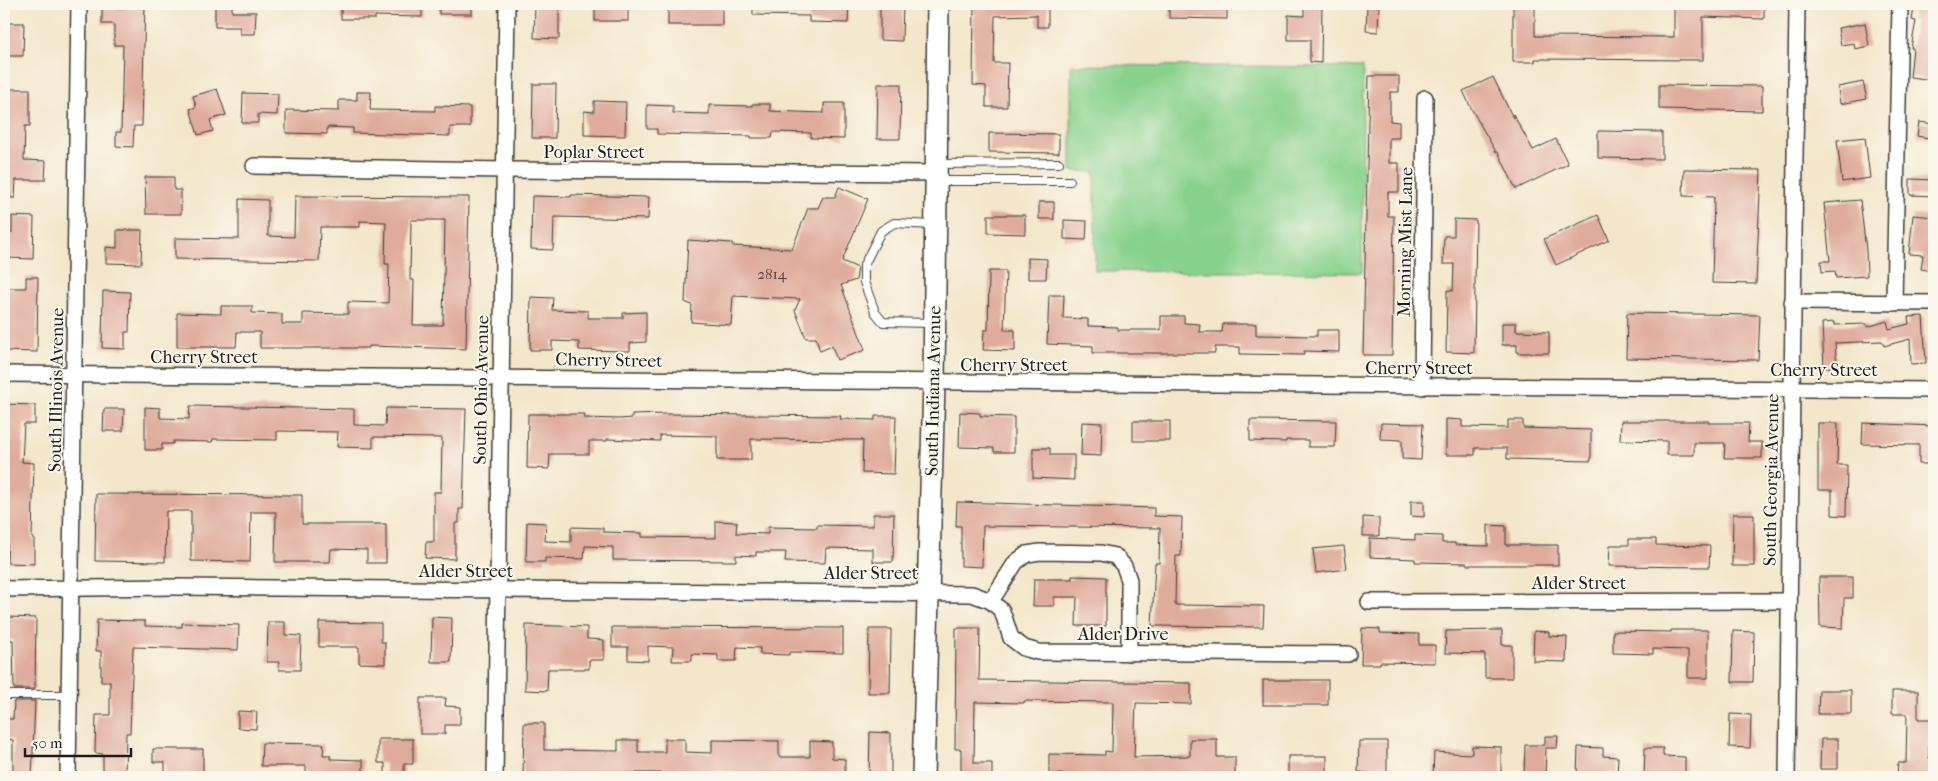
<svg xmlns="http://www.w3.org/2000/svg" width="1938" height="781" viewBox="0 0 1938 781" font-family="'IM FELL French Canon',serif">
  <rect width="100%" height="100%" fill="#fbf7ec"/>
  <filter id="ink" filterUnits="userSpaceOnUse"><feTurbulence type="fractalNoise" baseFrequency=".02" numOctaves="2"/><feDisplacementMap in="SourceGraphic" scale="10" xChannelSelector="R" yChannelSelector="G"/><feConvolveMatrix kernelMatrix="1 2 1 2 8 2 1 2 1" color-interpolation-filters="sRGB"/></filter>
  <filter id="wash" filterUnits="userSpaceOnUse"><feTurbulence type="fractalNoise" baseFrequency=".0096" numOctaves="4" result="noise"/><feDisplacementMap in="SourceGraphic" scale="20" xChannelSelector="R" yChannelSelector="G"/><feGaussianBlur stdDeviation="1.12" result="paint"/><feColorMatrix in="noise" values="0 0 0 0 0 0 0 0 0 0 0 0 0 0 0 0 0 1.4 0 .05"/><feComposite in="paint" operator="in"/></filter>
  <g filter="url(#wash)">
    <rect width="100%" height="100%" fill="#f3e6cb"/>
    <path fill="#88d18c" stroke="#527654" d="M1071,65l292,2 -1,206 -267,-2v-99l-24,-1z"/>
    <g id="blocks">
      <g fill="#dfab9c" fill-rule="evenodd">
        <path d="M123,4h22l-3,122h-8l-1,21 -17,-1v-14h5l2,-87h-9v-21h-12v-16h21z"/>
        <path d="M215,4h17v8h24l-1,22h-15v-7h-25z"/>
        <path d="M341,4h81v13l-47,-1v3h-34z"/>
        <rect x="439" y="4" width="33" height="10"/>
        <path d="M535,4h24v35l-25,-1z"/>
        <rect x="595" y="4" width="33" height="17"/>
        <rect x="668" y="4" width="54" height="21"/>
        <path d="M753,4h96l-1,19 -39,-1v-6l-56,-1z"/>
        <path d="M880,4h23l-1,37 -22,-1z"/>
        <path d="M974,4h74v23h-11v-12l-42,1 -1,47h14l-1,44h-21v-21l-13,-1z"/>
        <path d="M1169,4h58v15l-58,-1z"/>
        <path d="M1304,4h18l-1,59 -11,-1v-22h-22v-25l16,1z"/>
        <path d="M1367,4h12l-1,28 -12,-1z"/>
        <path d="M1513,4h22v32l139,1v-33h90v15l-61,-2v43l-168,-1v3h-22z"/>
        <path d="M1923,4h11v76l-24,-3 3,-29h-2l5,-27 -4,-1 2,-12 8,2z"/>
        <path d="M4,23h20l-1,33h-19z"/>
        <path d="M1865,23l4,23 -14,3 -1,-6 -13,2 -3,-17z"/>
        <path d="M1369,76h30v16h-9v29l9,1v16h-10v25h10v29h-11v24h6l-2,139h-29z"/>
        <path d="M1493,77l20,41v-4l20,36 23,-11 12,25 -52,25 -18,-37h-2l-24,-42 -9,-19z"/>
        <path d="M1863,82l4,17 -27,5 -2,-17z"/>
        <path d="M533,84h23l-1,54h-23z"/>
        <path d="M878,84h23l-1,55h-23z"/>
        <path d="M1659,85l103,1v25l-103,-2z"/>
        <path d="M7,89h23v37h-5l-1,34 22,1 -1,19h-29l-1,18 -11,-1 2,-67h-2v-12h2z"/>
        <path d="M217,89l9,26 -16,5 3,11 -15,4 -8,-26 6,-2 -3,-11z"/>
        <path d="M357,92h14l-1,18 65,1v-5l35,1v20h-20v9l-97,-3v-5l-26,-1v7l-41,-1v-23l53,1v-11h18z"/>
        <path d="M243,93l35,1 -1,21 -19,-1v9h-16z"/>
        <path d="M594,101l32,1 -1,34 -41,-1v-24l10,1z"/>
        <path d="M824,103h20v36l-33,-1v-5l-38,-1 -1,6h-21v-2l-94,-2v-5h-10v-24l26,1v7l36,1v-9l43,1v-2h18v7l54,2z"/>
        <path d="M1919,122l15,2v15l-17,-3z"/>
        <path d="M1598,131l64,1v27l-64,-1z"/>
        <path d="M989,133l70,1v19l-70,-1z"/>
        <path d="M1865,137l5,41 -28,4 -5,-42z"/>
        <path d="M1684,169l77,1 -5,114 -44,-1 2,-86 -31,-1z"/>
        <path d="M145,177h29v13h7v24h-35z"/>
        <path d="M1910,179l24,1v16l-24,-1z"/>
        <path d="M839,187l29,12 -26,62 16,7 -2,12 -15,5 24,65 -28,10 -5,-14 -12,5 -4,-13h-10l-11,-28 5,-11 -67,-3 -2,29 -40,-3 1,-17 -7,-3 3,-62 44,3 1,3 59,3 16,-41h10l5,-11h12z"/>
        <path d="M571,195l78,2 -1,22 -94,-2 -1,33 -22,-1 1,-53 39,1z"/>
        <path d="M295,196l174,1 -3,152 -97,-3v2h-109v-16h-23l-1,15h-59v-34l44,1v-8h31v7l30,1v10h21v-11l45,1v-12l40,1 1,-39h-4l1,-42 -26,-1v6h-40l-1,34 -144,-2v-21l64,1v-40l29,1v36l26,1zM411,220h34l-2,105h-30l1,-45h-4z"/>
        <path d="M1860,200l6,50 1,26 -31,2 -1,-7 -13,1 -1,-11h9l-6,-58z"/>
        <rect x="1039" y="202" width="15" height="17"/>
        <path d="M988,215h37v19l-37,-1z"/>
        <path d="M1598,215l11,25 -53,25 -12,-26z"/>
        <path d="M1913,215l21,2v54l-13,-2 2,-14 -14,-1z"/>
        <path d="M12,216l22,1 -1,42 -27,-1v-10h-2v-15h8z"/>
        <path d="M1454,219l22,1 -2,133 -28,-1 1,-62 6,1 1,-27h-11l1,-28h10z"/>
        <path d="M1064,220l23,1 -1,19 -22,-1z"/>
        <path d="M117,230h25l-1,34 -35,-1v-16l11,1z"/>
        <path d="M1028,258l19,1 -1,20h-18z"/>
        <path d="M989,271h17l-2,59h11v21l-32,-1 1,-20h4z"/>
        <path d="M26,277h12l-1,75 -31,-1v-35h-2l1,-28h21z"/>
        <path d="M103,291l27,1 -1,40h-4v17l-23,-1z"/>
        <path d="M1049,295h15l-1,23 25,1v7l30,1v3h43v-14h23v7l16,1 -1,8h23l1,-8h33v11l61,1v-6h22v22l-35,-1v4l-64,-1v-7h-25v6h-122v-7l-46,-2z"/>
        <path d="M531,297l22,1 -1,12 36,1v7h35v-5l23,-1v30l-16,1v8l-51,-1v-8l-27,-1v9h-22z"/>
        <path d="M1627,313l133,2 -2,45 -132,-2z"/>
        <path d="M1923,316l3,47 -15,1 -1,-25 -26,7 -2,-5 -47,2 2,24 -13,1 -2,-45 12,-1v3l33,-1v3l20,-6 2,8 20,-5 -1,-7z"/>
        <path d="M1502,323h14v8l33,1v21h-32v-8h-15z"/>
        <path d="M4,404l31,1v19h-11l-2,38 12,1 -2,75h2v26l-27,-1 1,-41h-4z"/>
        <path d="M190,406l164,3v16l31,1 1,-18 80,1 -3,100h-4v14h-4v36l-30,-1 1,-16h8v-50h7l1,-54 -69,-1v11l-36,-1 1,-15 -61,-1v9l-64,-1 -1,3 -39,-1v3h-11v6h-17v-43l15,1v10l29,1z"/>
        <path d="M104,409h20l-1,22h-20z"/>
        <path d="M960,412l20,1v3l34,1v35h-20v-4l-35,-1z"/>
        <path d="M528,414h57l-1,4 35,1 13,-1v-3l34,-1 175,2 -1,3 35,1v-4h21l-2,58 -32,-1 1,-33 -112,-1v21h-34v-24l-57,-1v6l-53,-2v2h-18v13h-39l-1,15 -22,-1z"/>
        <path d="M1446,419l16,1v7l46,1v-8h15v8l68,2v31l-84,-2v-11h-32v7h-29z"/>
        <path d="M1250,420l86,1 -1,26h-27v-7h-22v2l-36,-1z"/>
        <rect x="1133" y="421" width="37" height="20"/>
        <path d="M1621,421h88v2h40l-1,19h14v16h-38l1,-15h-31v12h-27v-14l-47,-1z"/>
        <path d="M1082,422l20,1 -1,33 -20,-1z"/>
        <path d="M1381,423l42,1 -2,36 -19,-1v-19l-22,-1z"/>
        <path d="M1818,423h20l-1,42h10l-1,51 -14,-1v-25h-14z"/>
        <path d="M1863,423l71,3v38h-15v-19l-57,-1z"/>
        <path d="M1033,448h17v7h24v25l-41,-2z"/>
        <path d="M96,494l206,1v29h84v39h-19v-13l-36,-1 -1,13h-55l1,-50h-25l-1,50 -59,-1v-50h-25l-1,51 -70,-1z"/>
        <path d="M1411,501h13v16l-13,-1z"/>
        <path d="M957,502l197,6v8l28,1 -1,39h-5l-1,49 89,1 -1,21 -111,-1 3,-63h4l1,-35 -177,-2 -1,41 -21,-1v-40h-5z"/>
        <path d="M873,514h21l-1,48h-20v-13l-47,-1 -1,15 -40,-1 1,-10h-30v4l-20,-1v6l-123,-1v-13l-28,-1 -1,13 -39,-1v4h-19l1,-40 19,1 -1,18 26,1v-15l32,1v4l39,1v4l74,1v-17l21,1 -1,11 32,1v-7l49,1v-3l56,1z"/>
        <path d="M1733,514h21v52h-22z"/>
        <path d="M1363,517l16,1v18h-16z"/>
        <path d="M1488,525l18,1v19h52v20h-91v-2l-52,-1v-3l-45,-2v-19l45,2v-5l27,1v7h13v2l33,1z"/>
        <path d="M1629,539h27v6l54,1 -1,21 -100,-1 1,-21h19z"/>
        <path d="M1344,546l3,23 -31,4 -3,-24z"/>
        <path d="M1072,576l34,1v49h-30l1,-29h-23v9h-21l1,-27h38z"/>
        <path d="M1819,577h34v21h-9l-1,30 -23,-1z"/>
        <path d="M8,617l28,1 -1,71h-21l-1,-49h-5z"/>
        <path d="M432,617l20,1 -1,44h-20z"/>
        <path d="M97,620l48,1v5l37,1v-4l57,2 -1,25 -105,-3 -3,86h-4l-1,42h-22v-21l-8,-1 1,-38h14v-33h-9v-31h-5z"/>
        <path d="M268,622h17v13l16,1 -1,34h-21v-8h-12z"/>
        <path d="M319,622l62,1v19h4v22l-26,-1v-16h-40z"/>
        <path d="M526,625l61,2v12l17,1v20h-15v9h-41l-1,22 -22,-1z"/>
        <path d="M612,627l231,1v25l-54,-1v3l-29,-1v-6l-23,-1 -1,14h-18v-6l-26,-1v7h-20l1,-14 -25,-1v15l-20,-1v-13h-16z"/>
        <path d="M956,628h24l-1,52 212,3v21l-55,-1 -2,54 56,-1v-17h27v18h18v20l-186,-3v-20l56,1v-4l7,1 1,-50 -89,-1v2l-49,-1 -1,61h18v14h-31v-28h-6z"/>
        <path d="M1362,628l18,1v4l39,1v11h16v18l-55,-1v2h-19z"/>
        <path d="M869,629h22l-1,64h-22z"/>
        <path d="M1502,630v15h10v33h-27v-24l-40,-1 1,-22z"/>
        <path d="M1671,630h37v48h-20v-28l-35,-1v5l-40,-1v-22l58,1z"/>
        <path d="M1534,631l15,1v4l18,1 -1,25 -33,-1z"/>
        <path d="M1733,631l21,1 -1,50h-21z"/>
        <rect x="1263" y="680" width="65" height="25"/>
        <path d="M1819,690h32v24h-33z"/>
        <path d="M1892,691h26v28h16v14h-5v25h5v18h-4v1h-33l1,-14h8l1,-49h-15z"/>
        <path d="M420,698h26l-1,8 15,1v18h-15v9h-25z"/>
        <path d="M14,701h21l-3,76h-19v-37l-9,-2v-19h9z"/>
        <path d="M238,711l19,1 -1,17 -18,-1z"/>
        <path d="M1730,714l21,1 -1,33 -21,-1z"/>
        <path d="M524,723h20v27l74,1v-11h20v12h27v-13h20v13l27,1v-13l67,1v16h31v-16l22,1v16l13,1v18h-163l1,-1h-19v-3h-59v3l-61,-1 -1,2h-20z"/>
        <path d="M870,732l21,1v44h-22z"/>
        <path d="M1545,736h13l-1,12h-11l-1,29 -21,-1 1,-31h20z"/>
        <path d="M378,739h35v25h-9v13h-19v-14h-7z"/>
        <path d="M1821,739h17v30h-18z"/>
        <path d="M1359,741h28v36h-18v-4l-11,-1z"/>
        <path d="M262,743l62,1 -1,11h7v4l33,1v17l-57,-2v-9h-45z"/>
        <path d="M1472,746l29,1v30h-68l1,-25 38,2z"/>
        <path d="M1578,747l25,1v8l15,1 -1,19 -40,-1z"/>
        <path d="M1645,748h18v8l22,1v20h-41z"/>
        <path d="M153,749h50v25h-15v3h-23v-15h-12z"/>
        <rect x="1288" y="756" width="39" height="21"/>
      </g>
    </g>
  </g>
  <g filter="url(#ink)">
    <use href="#blocks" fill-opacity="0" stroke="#3c3a36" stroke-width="1"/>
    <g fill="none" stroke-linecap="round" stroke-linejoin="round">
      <g stroke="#3c3a36" stroke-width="10">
        <g id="service">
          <path d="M937,164l122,-1"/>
          <path d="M937,181h133"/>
          <path d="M932,323l-49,-1 -8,-10 -11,-30v-17l17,-34 13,-8 39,2"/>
          <path d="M4,695h64"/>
        </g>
      </g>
      <g stroke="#3c3a36" stroke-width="18">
        <g id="minor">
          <path d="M254,166l250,4 431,3"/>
          <path d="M1792,302l142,1"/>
          <path d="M1894,303l6,-299"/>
          <path d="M4,374l1930,16"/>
          <path d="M1422,387l3,-289"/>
          <path d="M4,589l170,-2 798,7 19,7 11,10 9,27 13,10 14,4 310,2"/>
          <path d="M991,601l25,-39 11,-8 13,-2 61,1 14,3 9,10 5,14v73"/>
          <path d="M1369,602l420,-1"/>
          <path d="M68,777l11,-773"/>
          <path d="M495,777l12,-773"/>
          <path d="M1787,777l10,-773"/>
        </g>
      </g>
      <g stroke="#3c3a36" stroke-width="24">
        <path id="secondary" d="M923,777l11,-394 4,-379"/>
      </g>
      <use href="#service" stroke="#fff" stroke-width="8"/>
      <use href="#minor" stroke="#fff" stroke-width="15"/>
      <use href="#secondary" stroke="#fff" stroke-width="21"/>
    </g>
  </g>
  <g text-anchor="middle" stroke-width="4" stroke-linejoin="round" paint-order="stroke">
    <g font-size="15" fill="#4d403c">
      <text x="772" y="279">2814</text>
    </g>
    <g font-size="18" fill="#1c1c1c" stroke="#fbf7ec">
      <text x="594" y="158">Poplar Street</text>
      <text transform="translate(1405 242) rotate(-89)" y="6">Morning Mist Lane</text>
      <text x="204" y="363">Cherry Street</text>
      <text transform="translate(609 360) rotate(1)" y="6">Cherry Street</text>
      <text x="1014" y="371">Cherry Street</text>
      <text x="1419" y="374">Cherry Street</text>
      <text x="1824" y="376">Cherry Street</text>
      <text transform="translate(56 390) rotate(-89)" y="6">South Illinois Avenue</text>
      <text transform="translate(481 390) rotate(-89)" y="6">South Ohio Avenue</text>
      <text transform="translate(933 391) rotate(-89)" y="6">South Indiana Avenue</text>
      <text transform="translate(1771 480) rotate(-89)" y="6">South Georgia Avenue</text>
      <text x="466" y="577">Alder Street</text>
      <text x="871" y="579">Alder Street</text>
      <text x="1579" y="589">Alder Street</text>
      <text x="1123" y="640">Alder Drive</text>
    </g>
  </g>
  <rect width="1938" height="781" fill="none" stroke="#fbf7ec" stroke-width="20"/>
  <path d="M25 748v8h106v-8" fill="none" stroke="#1c1c1c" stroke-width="2.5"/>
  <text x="32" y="748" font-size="15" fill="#1c1c1c" stroke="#fbf7ec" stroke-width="4" paint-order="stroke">50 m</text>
</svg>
